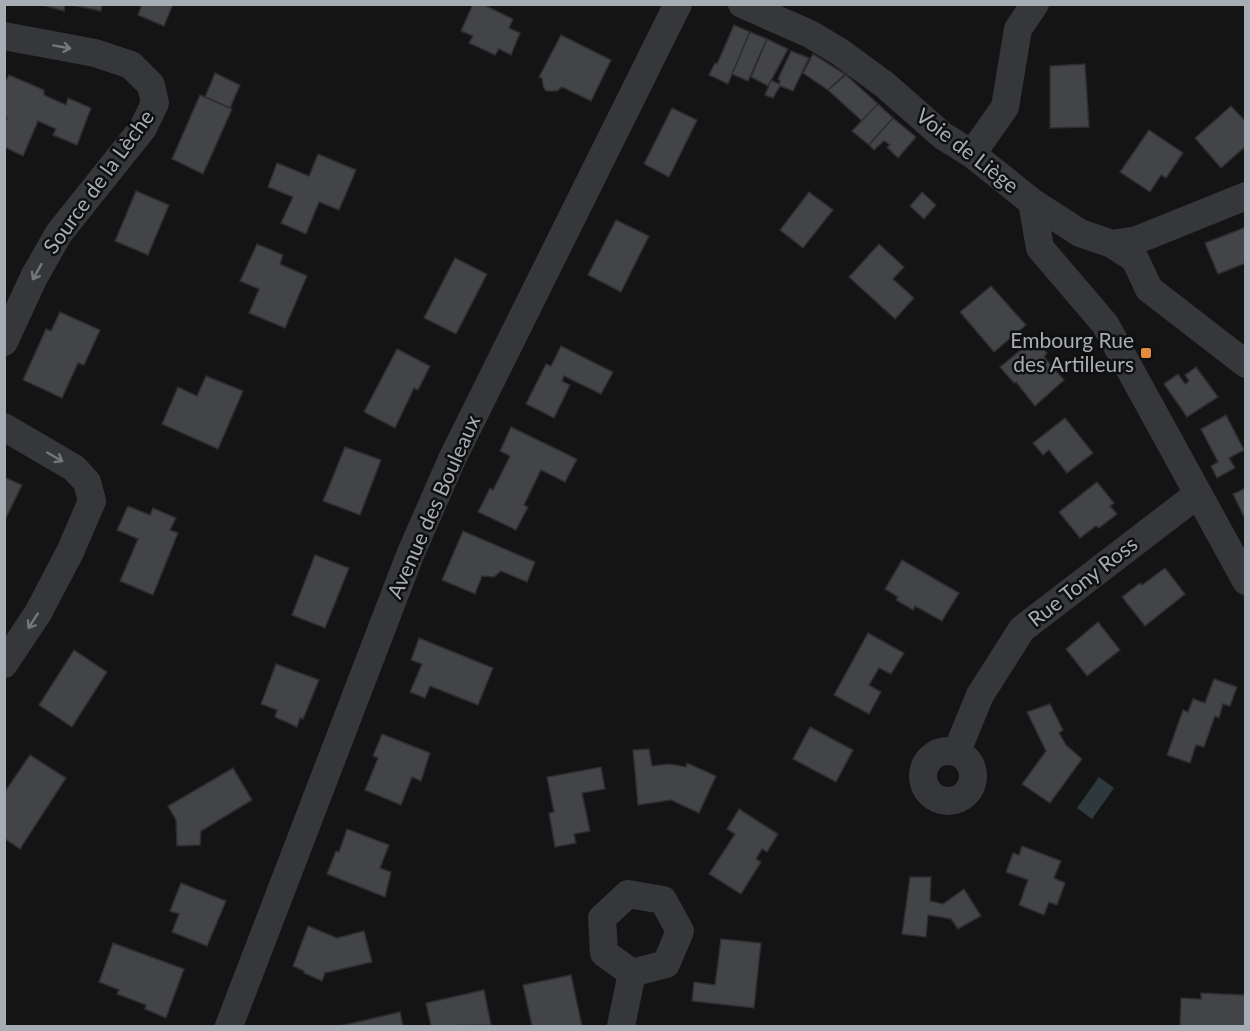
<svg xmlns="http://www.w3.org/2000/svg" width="1250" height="1031" viewBox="0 0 1250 1031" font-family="Lato,sans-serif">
  <rect width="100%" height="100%" fill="#141415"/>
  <path fill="#2e393d" d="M1099,777l15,11 -22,31 -15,-11z"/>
  <g fill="#434448" stroke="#2e2e31" stroke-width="1.5">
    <path d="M39,4h26l-1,7z"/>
    <path d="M68,4h34l-1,7z"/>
    <path d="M142,4h31l-9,22 -26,-11z"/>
    <path d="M473,4h9l31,15 -4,9 11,5 -9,22 -12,-6 -4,6 -26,-12 4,-7 -12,-5z"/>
    <path d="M734,25l16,7 -22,52 -19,-9 6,-12 2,1z"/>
    <path d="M750,32l17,7 -19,42 -16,-7z"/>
    <path d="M561,35l50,25 -20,41 -29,-14 -5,4h-11l-3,-5 -1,-8 -3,-1z"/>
    <path d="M767,39l21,10 -20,37 -17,-9z"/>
    <path d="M791,51l18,7 -16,33 -13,-5 -7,12 -8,-3 6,-15 8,4 1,-3 -2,-2z"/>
    <path d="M813,54l32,20 -17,16 -25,-17z"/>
    <path d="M1085,64l4,63 -39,1v-62z"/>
    <path d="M215,73l25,12 -10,23 -25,-11z"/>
    <path d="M9,75l35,15v5l22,10 2,-7 23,10 -14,37 -24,-10 3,-6 -18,-8 -15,35 -19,-9v-24l3,-5 -3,-1v-33z"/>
    <path d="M846,75l32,29 -16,17 -34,-31z"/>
    <path d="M200,95l32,14 -29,65 -31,-15z"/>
    <path d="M878,104l15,14 -24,27 -17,-14z"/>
    <path d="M1231,106l15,16v24l-25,22 -26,-30z"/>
    <path d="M672,108l25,12 -28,57 -25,-13z"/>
    <path d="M893,118l23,19 -18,21 -11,-11 3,-2 -6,-4 -10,9 -5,-5z"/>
    <path d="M1149,130l34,23 -17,25 -5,-3 -11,17 -30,-20z"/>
    <path d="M318,154l38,16 -17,40 -20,-8 -13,32 -25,-11 12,-26 -25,-10 9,-24 32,13z"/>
    <path d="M136,191l33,14 -21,50 -33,-14z"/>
    <path d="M809,192l24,18 -30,38 -23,-18z"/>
    <path d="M922,192l14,13 -12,14 -14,-13z"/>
    <path d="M616,220l33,16 -28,56 -33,-17z"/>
    <path d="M1246,227v36l-28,11 -13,-31z"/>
    <path d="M257,244l26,11 -3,9 27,12 -22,52 -36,-15 10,-24 -19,-8z"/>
    <path d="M879,244l25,23 -11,12 21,19 -19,21 -46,-42z"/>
    <path d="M455,258l32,16 -31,60 -32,-16z"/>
    <path d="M991,286l35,39 -32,27 -34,-40z"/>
    <path d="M60,312l40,18 -16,35 -6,-2 -16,35 -39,-18 23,-51 5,2z"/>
    <path d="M1034,339l13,14 -3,4 20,23 -29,26 -19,-24 -2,1 -14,-16z"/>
    <path d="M561,346l52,26 -12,22 -37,-18 -2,5 8,4 -16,33 -28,-14 20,-40 5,2z"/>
    <path d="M397,349l33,17 -12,24 -4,-2 -19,40 -31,-16z"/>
    <path d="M1196,367l22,30 -31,20 -23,-33 14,-10 7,10 4,-3 -4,-6z"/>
    <path d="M206,376l37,15 -25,58 -56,-25 16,-37 19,9z"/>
    <path d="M1226,415l18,35 -15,8 6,10 -18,10 -6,-12 7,-4 -17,-33z"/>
    <path d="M1065,418l28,35 -26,20 -18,-23 -6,5 -10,-12z"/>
    <path d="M511,427l66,32 -12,23 -24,-12 -17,35 4,2 -12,23 -38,-18 12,-24 3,2 17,-34 -10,-5z"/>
    <path d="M345,447l36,13 -21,55 -37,-14z"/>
    <path d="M4,477l18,8 -18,37z"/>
    <path d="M1097,482l17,21 -4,3 7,8 -18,14 -3,-2 -16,12 -21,-26z"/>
    <path d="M1246,488v28l-2,1 -11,-23z"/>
    <path d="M128,506l22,9 3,-7 23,10 -6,12 8,3 -25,62 -33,-14 18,-42 -21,-9z"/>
    <path d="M463,531l72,31 -8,20 -26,-11 -7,6 -12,-1 -7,18 -33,-14z"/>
    <path d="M315,555l34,13 -24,60 -33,-13z"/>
    <path d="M902,560l57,33 -17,28 -27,-15 -2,4 -17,-10 2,-3 -13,-8z"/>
    <path d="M1165,568l20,26 -40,32 -23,-29 18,-14 2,2z"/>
    <path d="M1098,622l22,28 -33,26 -21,-27z"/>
    <path d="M868,633l36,20 -13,21 -12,-6 -10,17 12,7 -12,22 -35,-19z"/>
    <path d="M419,638l74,30 -15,37 -48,-19 -5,12 -15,-6 12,-28 -11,-4z"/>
    <path d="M74,650l33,22 -35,55 -33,-22z"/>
    <path d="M276,664l43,16 -16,39 -3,-1 -3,9 -22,-10 2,-7 -16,-6z"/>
    <path d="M1214,679l23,8 -7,19 -7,-2 -4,14 -4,-2 -11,31 -8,-2 -6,18 -23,-8 16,-45 5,2 5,-13 12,4z"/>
    <path d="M1050,704l13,26 -4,3 7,12 16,14 -32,44 -28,-19 24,-33 -19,-39z"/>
    <path d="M810,727l43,23 -17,32 -43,-23z"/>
    <path d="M382,734l48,19 -9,28 -9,-4 -11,28 -36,-15 13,-32 -5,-2z"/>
    <path d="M649,749l3,17 17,-2 17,3 1,-4 29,13 -17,37 -28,-13 -33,5 -5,-55z"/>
    <path d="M30,755l36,23 -46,71 -16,-11v-45z"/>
    <path d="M601,767l4,22 -23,4 8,38 -16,3 2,9 -21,4 -6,-34 5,-1 -7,-35z"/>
    <path d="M233,768l19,32 -51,31 -1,14 -23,1 -1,-26 -8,-14z"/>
    <path d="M739,809l39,25 -11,18 -5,-3 -6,10 5,3 -20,32 -32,-20 26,-40 -8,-5z"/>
    <path d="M347,829l42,16 -9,23 11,4 -6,25 -58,-23 9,-23 3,1z"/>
    <path d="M1022,846l39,15 -7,17 11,5 -8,22 -8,-3 -5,13 -25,-10 9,-25 -22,-8 7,-19 6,2z"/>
    <path d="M910,877h21l-1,24 13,3 21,-15 17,27 -23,13 -7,-10 -23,-4 -2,22 -24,-3z"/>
    <path d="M181,883l45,18 -19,45 -35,-14 7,-18 -9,-3z"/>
    <path d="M308,926l29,12 27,-7 8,31 -47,11 -3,8 -18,-8v-2l-11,-5z"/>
    <path d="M721,939l40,4 -7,65 -62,-7 2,-19 21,3z"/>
    <path d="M113,943l71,26 -18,49 -21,-9 1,-4 -29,-11 2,-4 -20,-8z"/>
    <path d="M571,975l11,51h-50l-9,-41z"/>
    <path d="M484,990l7,35 -60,1 -5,-23z"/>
    <path d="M1201,993l45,2v31h-66l1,-28 20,1z"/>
    <path d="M400,1012l3,14h-63z"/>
  </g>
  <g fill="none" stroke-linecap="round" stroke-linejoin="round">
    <g stroke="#35373a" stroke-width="28">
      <path d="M742,4l68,30 30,18 45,33 58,51 29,18 60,48 48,31 32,11 23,15 14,30 97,75"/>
      <path d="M4,36l91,17 36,12 20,20 4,18 -12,25 -84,105 -25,44 -30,65"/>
      <path d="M972,154l33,-47 13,-78 17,-25"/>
      <path d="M1032,202l8,46 65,76 141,257"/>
      <path d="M1112,244l25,-4 109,-44"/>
      <path d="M4,427l70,41 13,14 5,19 -22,51 -32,61 -34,51"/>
      <circle cx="948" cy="776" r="25"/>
      <path d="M957,751l23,-56 42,-66 176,-135"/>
      <path d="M628,894l35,6 17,31 -14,33 -34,9 -28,-20 -2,-35z"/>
      <path d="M229,1026l181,-471 42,-96 226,-455"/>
      <path d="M621,1026l11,-53"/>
    </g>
  </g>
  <defs><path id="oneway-shaft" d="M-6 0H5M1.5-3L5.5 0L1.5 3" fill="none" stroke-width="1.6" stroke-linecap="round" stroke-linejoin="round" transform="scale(1.5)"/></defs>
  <g stroke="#73787d">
    <use href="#oneway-shaft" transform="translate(62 47) rotate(10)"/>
    <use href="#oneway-shaft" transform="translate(37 272) rotate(119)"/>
    <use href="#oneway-shaft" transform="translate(55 457) rotate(30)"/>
    <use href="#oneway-shaft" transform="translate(33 621) rotate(123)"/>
  </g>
  <rect fill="#e38c3e" stroke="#0f0f10" stroke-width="2" x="1140" y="347" width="12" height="12" rx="3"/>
  <g text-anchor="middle" stroke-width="5" stroke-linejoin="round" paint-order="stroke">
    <g font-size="21" fill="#a6adb4" stroke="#0f0f10">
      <text transform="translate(967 151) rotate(38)" y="7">Voie de Liège</text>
      <text transform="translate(99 182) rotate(-54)" y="7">Source de la Lèche</text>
      <text transform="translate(434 507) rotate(-66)" y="7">Avenue des Bouleaux</text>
      <text transform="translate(1083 582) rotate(-38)" y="7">Rue Tony Ross</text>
    </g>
    <g font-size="21" fill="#a6adb4" stroke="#0f0f10" text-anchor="end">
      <text x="1134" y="348">Embourg Rue<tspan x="1134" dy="24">des Artilleurs</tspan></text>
    </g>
  </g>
  <rect width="1250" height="1031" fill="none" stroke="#a6adb4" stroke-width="12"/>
</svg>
